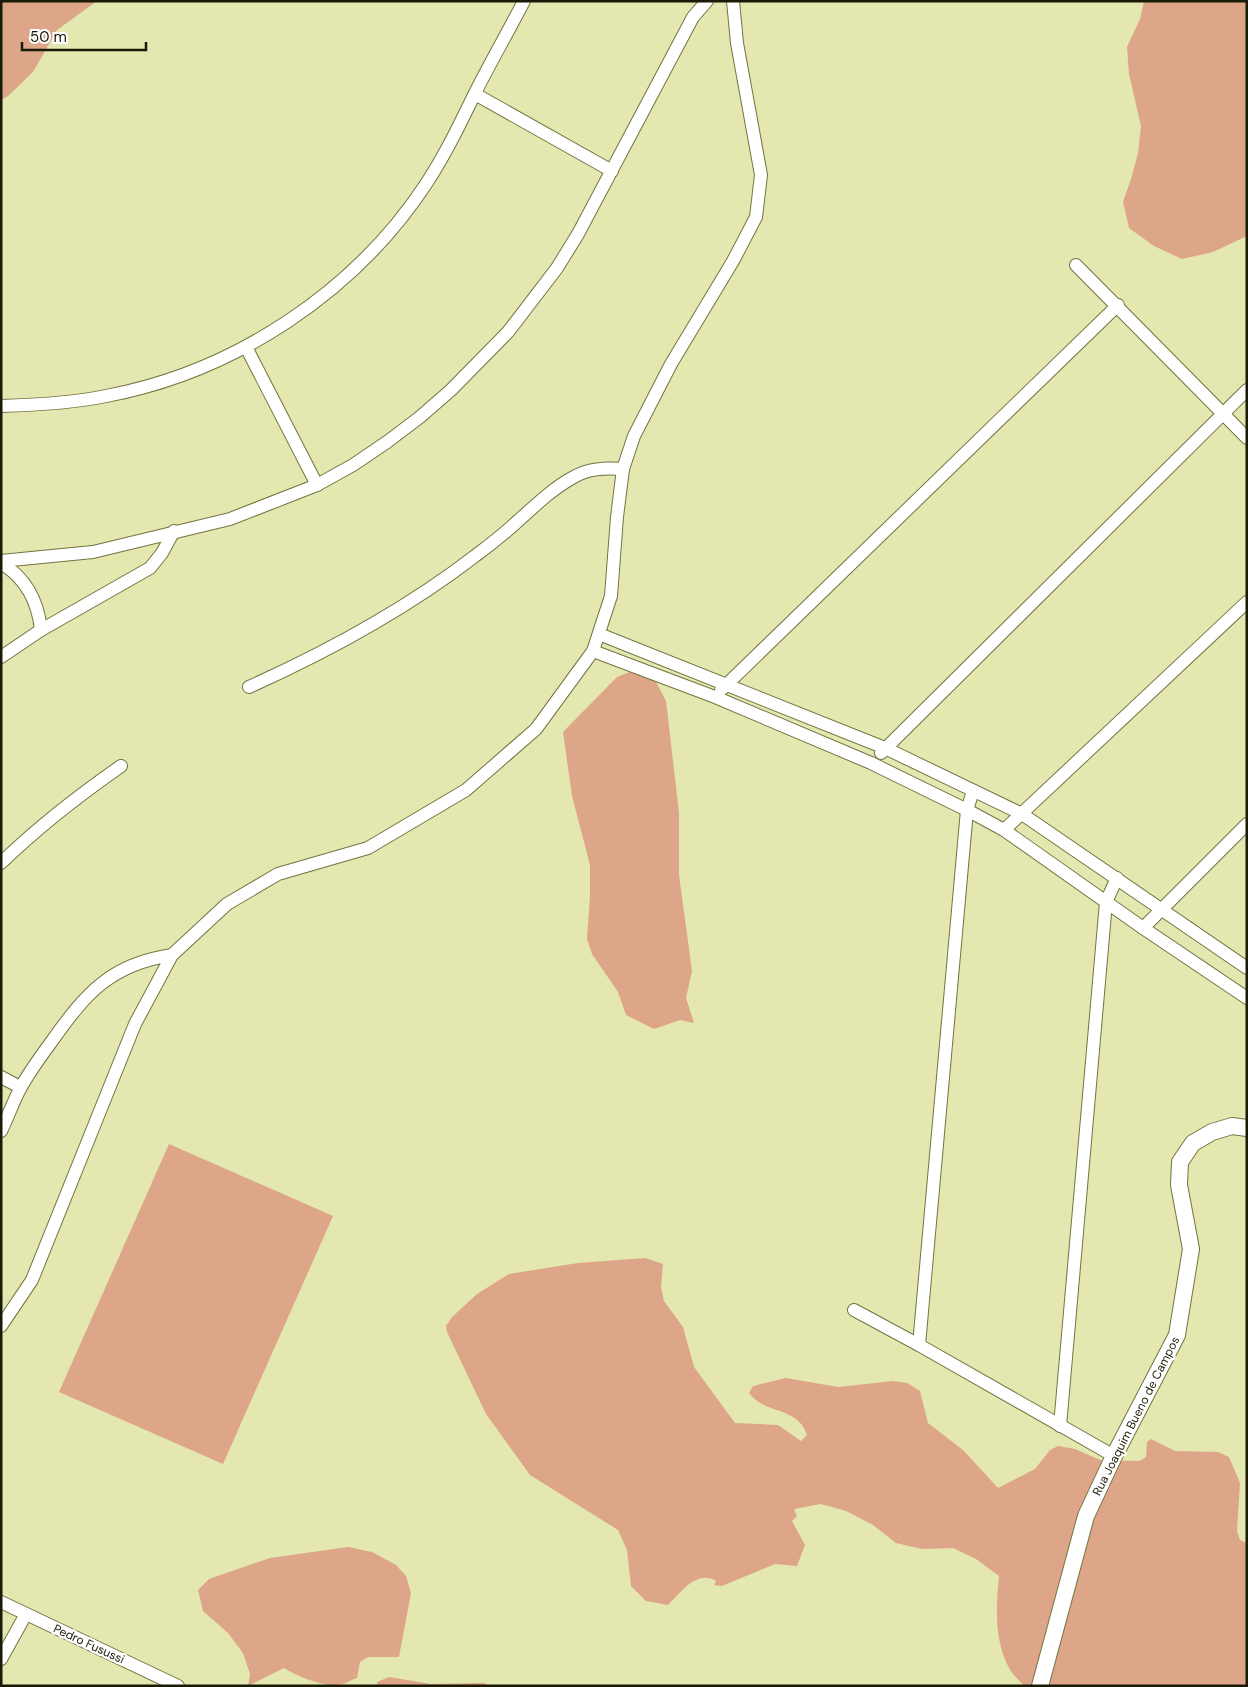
<svg xmlns="http://www.w3.org/2000/svg" width="1248" height="1687" viewBox="0 0 1248 1687" font-family="'DM Sans',sans-serif">
  <rect width="100%" height="100%" fill="#e4e7af"/>
  <g fill="#dda688">
    <path d="M1,1h96l-40,29 -24,42 -25,24 -7,4z"/>
    <path d="M1144,1h103v235l-34,16 -31,7 -28,-13 -25,-18 -6,-26 8,-23 7,-26 3,-27 -12,-52 -2,-27 13,-28z"/>
    <path d="M647,665l19,36 13,112v62l13,96 -6,27 8,25 -14,-3 -26,9 -28,-14 -8,-23 -26,-38 -5,-15 3,-43v-31l-18,-69 -9,-64 54,-55z"/>
    <path d="M169,1144l164,72 -110,248 -164,-72z"/>
    <path d="M645,1258l18,6 -2,23 3,14 19,26 11,40 41,56 43,2 23,16 6,-6c-9,-29 -42,-20 -58,-42l4,-7 33,-8 52,9 55,-6 14,2 13,8 8,32 35,27 35,38 37,-19 15,-19 8,-4 17,3 25,11 39,1 7,-4 1,-15 4,-3 24,12 43,1 11,5 11,26 -3,48 3,9 7,3v143h-223c-5,-6 -12,-12 -15,-18 -15,-29 -13,-60 -10,-92l-23,-17 -23,-11 -31,1 -26,-6 -23,-18 -27,-14 -25,-7 -27,5 3,7 -5,5 13,24 -8,21 -22,-2 -53,22 -8,-1 2,-4c-19,-12 -36,12 -48,24l-22,-4 -15,-15 -4,-36 -9,-20 -88,-55 -44,-61 -39,-82 -1,-6 6,-9 25,-23 32,-20 69,-11z"/>
    <path d="M348,1547l24,5 24,13 10,11 5,17 -12,64h-31l-8,5 -3,16c-6,2 -12,6 -18,7 -15,2 -43,-9 -55,-17l-36,18 2,-12 -7,-21 -15,-20 -25,-22 -5,-21 11,-11 61,-21z"/>
    <path d="M389,1677l42,7 53,-1 6,3h-112l-1,-4z"/>
  </g>
  <g fill="none" stroke-linecap="round" stroke-linejoin="round">
    <g stroke="#737441" stroke-width="14">
      <g id="minor">
        <path d="M475,94l137,77"/>
        <path d="M1076,265l171,173"/>
        <path d="M246,347l71,138"/>
        <path d="M1,406c36,-1 71,-3 105,-10 128,-24 248,-103 320,-212 19,-29 33,-58 48,-89 16,-32 34,-63 50,-94"/>
        <path d="M1,561l92,-9 137,-33 87,-34 36,-20 34,-23 33,-25 31,-27 57,-58 49,-64 21,-34 115,-217 14,-16"/>
        <path d="M1,563c25,15 37,38 40,67"/>
        <path d="M599,634l286,114 137,66 225,154"/>
        <path d="M593,651l122,46 156,66 96,47 37,20 139,98 104,70"/>
        <path d="M1,657l40,-27 109,-62 12,-15 12,-22"/>
        <path d="M249,687c80,-36 156,-77 226,-131 15,-11 30,-23 44,-36 17,-15 33,-31 53,-42 16,-10 33,-10 51,-9"/>
        <path d="M721,690l397,-385"/>
        <path d="M881,753l366,-363"/>
        <path d="M1004,830l243,-228"/>
        <path d="M1,863c37,-36 77,-67 120,-97"/>
        <path d="M1143,928l104,-104"/>
        <path d="M1,1077l19,10"/>
        <path d="M1,1131c7,-14 12,-29 19,-42 9,-17 21,-33 32,-48 34,-48 59,-77 120,-86"/>
        <path d="M854,1310l65,35 195,111"/>
        <path d="M1,1326l31,-46 103,-256 37,-69 55,-51 51,-30 90,-26 98,-58 70,-61 57,-78 18,-55 6,-79 6,-48 11,-33 37,-72 62,-103 23,-44 5,-42 -24,-132 -4,-42"/>
        <path d="M919,1345l48,-535 6,-19"/>
        <path d="M1060,1426l46,-524 11,-24"/>
        <path d="M1,1602l177,84"/>
        <path d="M1,1659l25,-45"/>
      </g>
    </g>
    <g stroke="#737441" stroke-width="18">
      <path id="tertiary" d="M1040,1686l46,-170 28,-60 63,-121 14,-86 -12,-64 1,-23 13,-19 19,-11 20,-6 15,2"/>
    </g>
    <use href="#minor" stroke="#fff" stroke-width="12"/>
    <use href="#tertiary" stroke="#fff" stroke-width="16"/>
  </g>
  <g text-anchor="middle" stroke-width="4.5" stroke-linejoin="round" paint-order="stroke">
    <g font-size="12" fill="#1a1b06" stroke="#fff">
      <text transform="translate(1136 1416) rotate(-63)" y="4">Rua Joaquim Bueno de Campos</text>
      <text transform="translate(89 1644) rotate(25)" y="4">Pedro Fusussi</text>
    </g>
  </g>
  <rect width="1248" height="1687" fill="none" stroke="#1a1b06" stroke-width="5"/>
  <path d="M22 42v8h124v-8" fill="none" stroke="#1a1b06" stroke-width="2.5"/>
  <text x="30" y="42" font-size="15" fill="#1a1b06" stroke="#ffffff" stroke-width="4" paint-order="stroke">50 m</text>
</svg>
